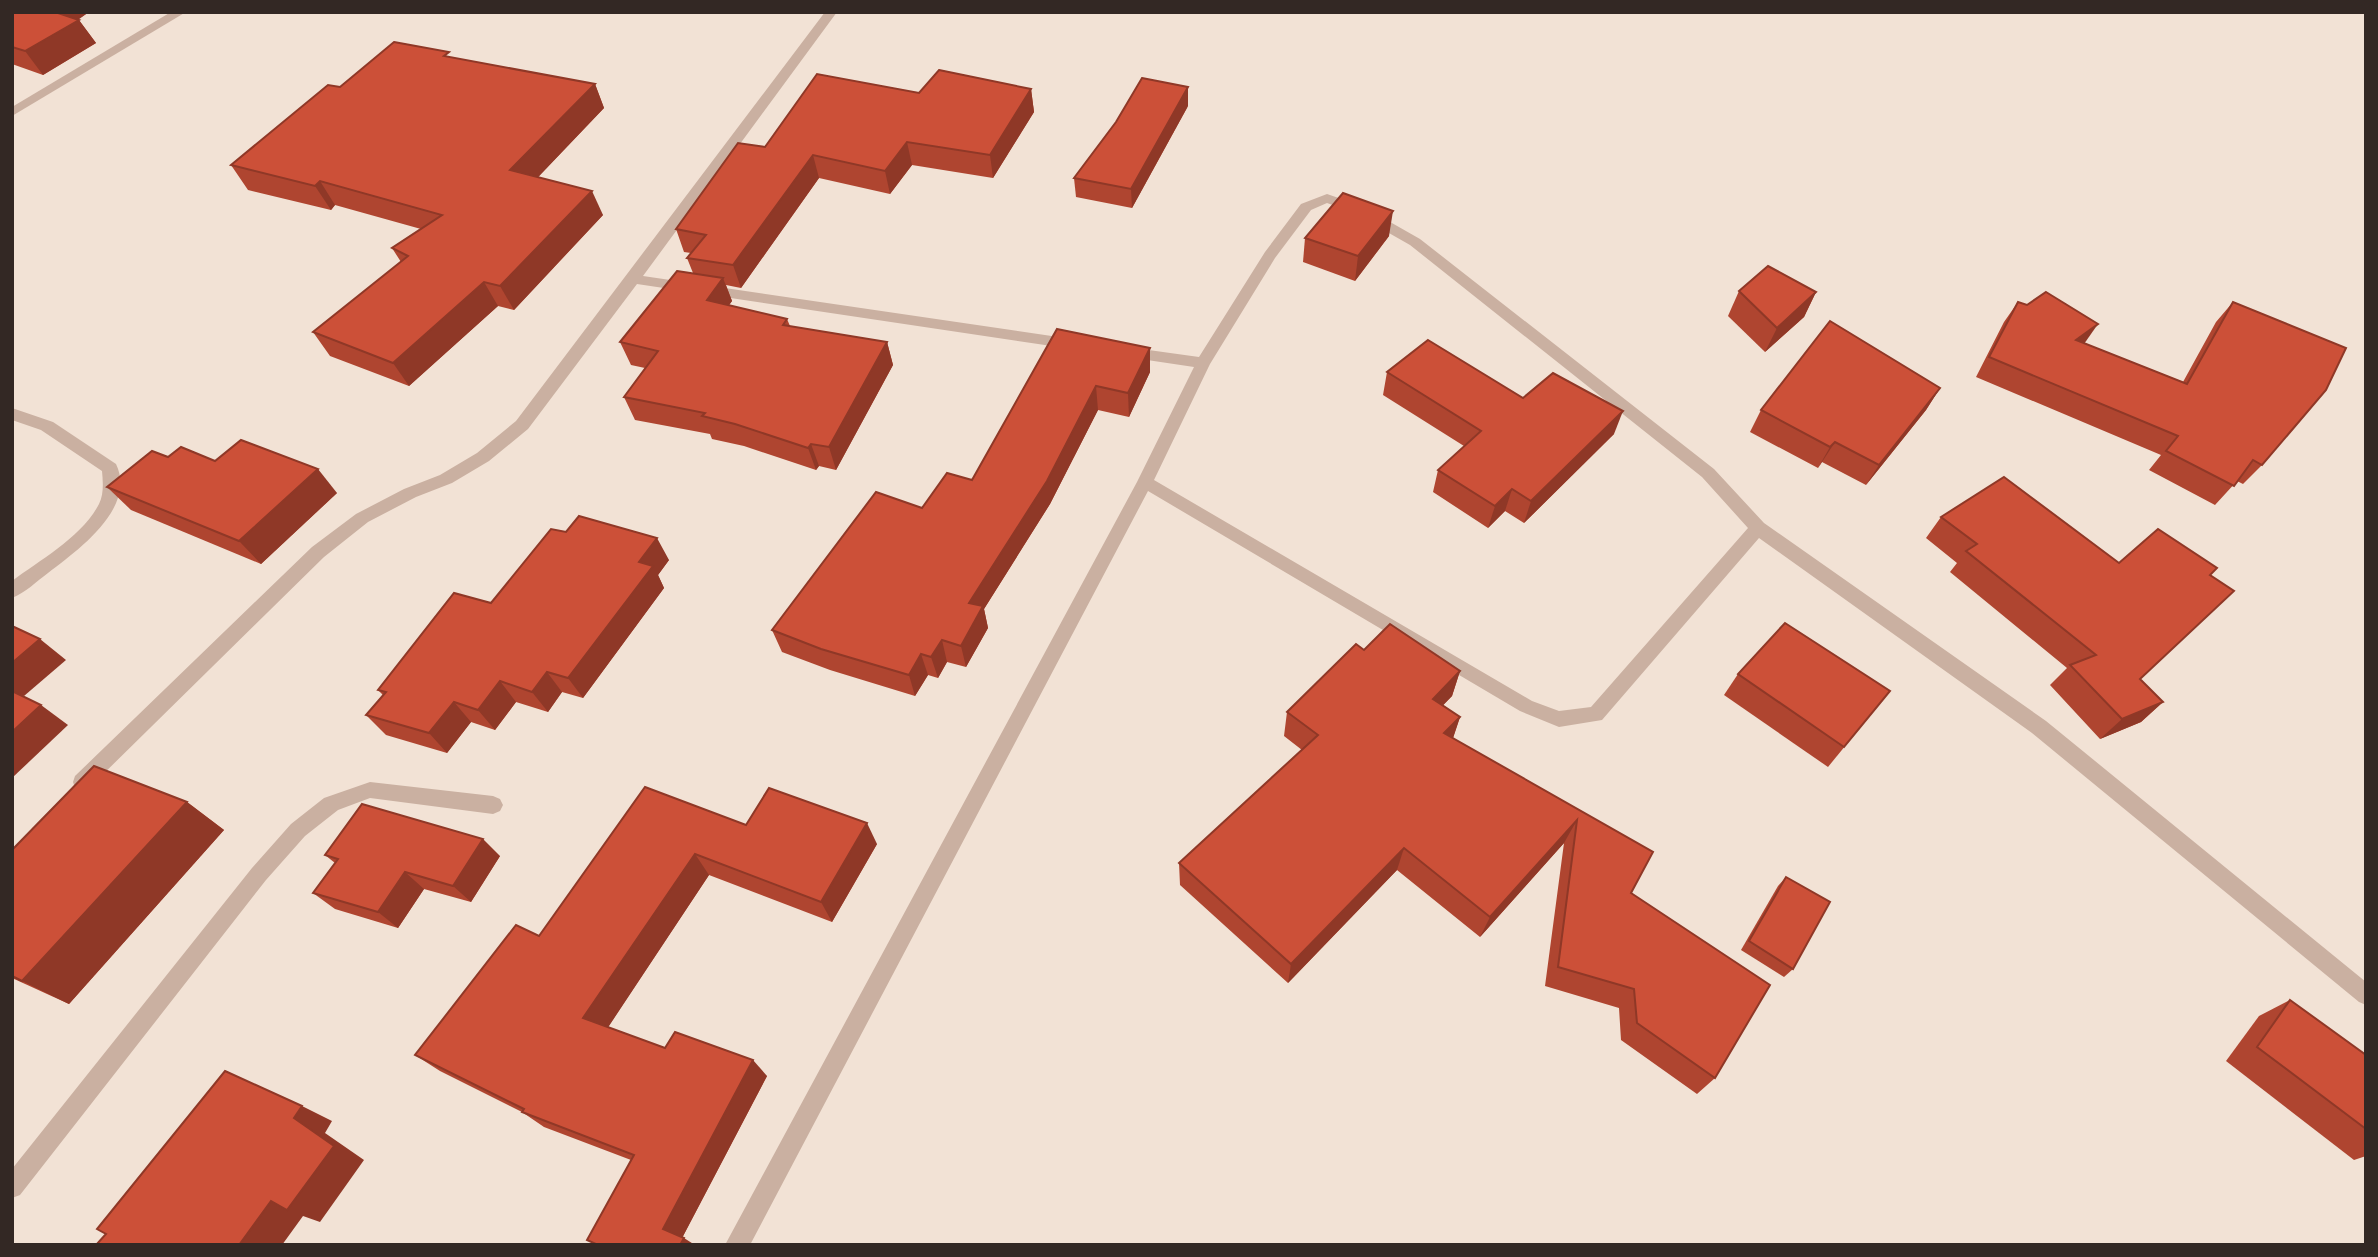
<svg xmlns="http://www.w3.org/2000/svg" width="2378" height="1257" viewBox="0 0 2378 1257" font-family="Lato,sans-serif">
  <rect width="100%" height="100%" fill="#f2e2d5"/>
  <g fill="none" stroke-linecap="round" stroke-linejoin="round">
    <g fill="#cab0a1" fill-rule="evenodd">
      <path d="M171,12h15l-174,104v-9z"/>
      <path d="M825,12h12l-194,264 429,63 5,1 2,4 -2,4 -5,1 -435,-65 -109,145 -39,32 -37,22 -36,14 -48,25 -44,35 -235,231 -7,2 -7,-2 -2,-6 2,-6 237,-229 44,-33 48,-25 36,-14 37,-22 39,-32z"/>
      <path d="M1327,194l35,12 58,33 294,230 50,54 282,198 320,261v23l-7,-3 -327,-269 -273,-195 -157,182 -43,7 -39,-16 -372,-220 -398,754h-25l412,-763 57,-115 -67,-10 -7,-5 7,-5 72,10 66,-105 36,-48zM1327,203l25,9 58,33 292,232 46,51 -157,179 -32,4 -27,-10 -378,-221 56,-116 65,-106 36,-48z"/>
      <path d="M12,408l41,14 63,42c21,44 -38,86 -68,109 -11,8 -23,20 -36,25v-17c28,-21 70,-44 87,-77 5,-10 4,-22 3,-33l-61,-41 -29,-10z"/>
      <path d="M370,782l123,14 7,3 3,6 -3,6 -7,3 -123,-16 -32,12 -33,26 -39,44 -246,315 -8,3v-29l240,-301 39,-44 33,-26z"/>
    </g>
  </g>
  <g fill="#af4530">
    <path d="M12,12h77l-11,7 18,24 -53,32 -31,-11z"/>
    <path d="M452,58l143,26 9,24 -66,69 65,38 -89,95 -16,-4 -89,80 -79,-30 -17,-24 88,-70 -9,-14 29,-19 -86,-24 -4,5 -83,-20 -17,-25 109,-78z"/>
    <path d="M1031,89l3,23 -41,66 -81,-13 -22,29 -71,-16 -78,110 -15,-3 6,16 -3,4 58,14 3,7 97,16 6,23 -57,105 -17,-4 -3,4 -72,-24 -32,-7 -2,-5 -75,-14 -11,-23 21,-29 -14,-3 -11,-23 73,-69 -6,-15 4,-5 -7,-1 -8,-23 89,-82 154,-54z"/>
    <path d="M1188,106l-56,102 -56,-11 -2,-19z"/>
    <path d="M1389,236l-34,45 -52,-19 2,-24z"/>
    <path d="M1739,291l77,1 -12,25 -39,35 -37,-36z"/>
    <path d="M2018,302l66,41 99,39 33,-60 17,-20 29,163 -19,19 -6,-3 -22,24 -66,-35 12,-15 -185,-78 28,-55z"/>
    <path d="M1057,329l93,43 -21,45 -31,-7 -48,94 -66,105 4,19 -22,39 -19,-5 -9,16 -10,-3 -13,21 -85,-26 -48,-18 -10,-22 200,-150z"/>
    <path d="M1387,372l136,26 91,36 -90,89 -19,-12 -17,17 -55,-36 5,-22 26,-24 -81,-51z"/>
    <path d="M1940,388l-14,22 -60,75 -44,-23 -4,6 -68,-36 11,-22z"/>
    <path d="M168,457l47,4 122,32 -76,71 -130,-54 -24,-23z"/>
    <path d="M1941,517l178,46 91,12 -70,104 23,23 -22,20 -41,17 -50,-54 17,-17 -117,-96 7,-9 -31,-25z"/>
    <path d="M566,532l103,28 -11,15 6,13 -81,110 -21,-6 -14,20 -32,-10 -21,28 -24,-8 -24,31 -61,-18 -20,-20 17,-20 -5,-5 113,-87z"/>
    <path d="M1364,650l96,21 -8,25 -9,9 17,12 -7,21 200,114 -22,41 84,185 -18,16 -76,-54 -2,-32 -74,-22 19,-143 -84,94 -83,-67 -109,113 -108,-98 -1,-22 123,-113 -18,-14 3,-24z"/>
    <path d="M1738,674l152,17 -62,76 -104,-72z"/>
    <path d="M187,802l37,28 -155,174 -57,-26v-128z"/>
    <path d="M746,825l131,19 -45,78 -123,-47 -101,152 57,21 102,28 -85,162 -85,7 34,-85 -87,-33 -22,-15 -82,-41 -25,-16 124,-119z"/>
    <path d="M325,855l175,1 -29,46 -47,-13 -26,39 -63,-19 -22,-16 22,-30z"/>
    <path d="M1786,877l7,92 -9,8 -43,-27 37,-64z"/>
    <path d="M2290,1000l76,55v101l-12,4 -128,-99 33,-45z"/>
  </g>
  <g fill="#8f3827">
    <path d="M55,12h34l-14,10 4,-2 17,23 -53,32 -18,-24z"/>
    <path d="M595,84l9,24 -82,86 -12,-24z"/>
    <path d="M1188,87v19l-56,102 -1,-19z"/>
    <path d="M1031,89l3,23 -41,66 -3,-23z"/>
    <path d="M907,142l5,23 -22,29 -5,-23z"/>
    <path d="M813,155l6,23 -78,110 -8,-23z"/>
    <path d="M320,181l15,24 -4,5 -16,-24z"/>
    <path d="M592,191l11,24 -89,95 -14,-24z"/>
    <path d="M1393,211l-4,25 -34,45 3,-25z"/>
    <path d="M723,278l9,23 -16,22 -9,-23z"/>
    <path d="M484,282l14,24 -89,80 -16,-23z"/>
    <path d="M1816,292l-12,25 -39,35 12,-24z"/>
    <path d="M2098,324l-14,20 -8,-4z"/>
    <path d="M887,342l6,23 -57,105 -7,-23z"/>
    <path d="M1150,348v24l-21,45 -1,-24z"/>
    <path d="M1096,386l2,24 -48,94 -66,105 4,19 -22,39 -5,-21 8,-43z"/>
    <path d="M1940,388l-14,22 -60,75 13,-20z"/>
    <path d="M1623,411l-9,23 -90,89 7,-22z"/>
    <path d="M1835,442l-13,20 -4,6 12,-21z"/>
    <path d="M811,444l8,22 -3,4 -8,-22z"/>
    <path d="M318,469l19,24 -76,71 -22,-23z"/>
    <path d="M1512,489l-7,22 -17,17 7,-22z"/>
    <path d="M657,538l12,22 -11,15 6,13 -81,110 -15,-20 71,-116z"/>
    <path d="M40,639l26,21 -42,36 -12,-3v-30z"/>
    <path d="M942,640l5,22 -9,16 -7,-21z"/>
    <path d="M921,654l7,21 -13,21 -6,-21z"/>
    <path d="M1460,671l-8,25 -26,27 7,-24z"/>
    <path d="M547,672l15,20 -14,20 -16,-20z"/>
    <path d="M500,681l16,21 -21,28 -17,-20z"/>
    <path d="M454,702l17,20 -24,31 -18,-20z"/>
    <path d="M2163,702l-22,20 -41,17 22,-20z"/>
    <path d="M41,705l27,20 -56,53v-46z"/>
    <path d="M1460,717l-8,24 -8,-8z"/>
    <path d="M187,802l37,28 -155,174 -47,-23z"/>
    <path d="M1577,820l-13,23 -84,94 10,-20z"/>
    <path d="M867,823l10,21 -45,78 -11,-20z"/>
    <path d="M483,839l17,17 -29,46 -18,-16z"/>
    <path d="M1404,848l-7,22 -109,113 3,-19z"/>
    <path d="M695,854l14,21 -106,160 -20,-17z"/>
    <path d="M405,872l19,17 -26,39 -20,-16z"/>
    <path d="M753,1060l14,16 -86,164 -18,-11z"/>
    <path d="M302,1106l30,15 -7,12 39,27 -44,62 -17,-6 -21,29h-43l55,-127z"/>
    <path d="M684,1238l11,7h-15z"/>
  </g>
  <g fill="#cc5038" stroke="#8f3827" stroke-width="2">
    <path d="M12,12h43l24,8 -54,31 -13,-4z"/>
    <path d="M394,42l55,10 -5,4 151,28 -85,86 82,21 -92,95 -16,-4 -91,81 -80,-31 95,-76 -16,-8 50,-33 -122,-34 -5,5 -84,-21 97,-80 12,2z"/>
    <path d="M939,70l92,19 -41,66 -83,-13 -22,29 -72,-16 -80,110 -46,-7 19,-23 -30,-6 62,-86 27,4 52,-73 102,19z"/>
    <path d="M1142,78l46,9 -57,102 -57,-11 42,-56z"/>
    <path d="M1343,193l50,18 -35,45 -53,-18z"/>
    <path d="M1768,266l48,26 -39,36 -38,-37z"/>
    <path d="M677,271l46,7 -16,22 80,19 -4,6 104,17 -58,105 -18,-3 -3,4 -73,-24 -33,-8 3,-3 -81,-16 34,-46 -38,-9z"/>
    <path d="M2046,292l52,32 -22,16 111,44 46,-82 113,46 -20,42 -64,75 -9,-5 -19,26 -68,-35 12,-15 -189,-79 29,-55 9,3z"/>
    <path d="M1830,321l110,67 -61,77 -44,-23 -5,5 -69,-37z"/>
    <path d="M1057,329l93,19 -22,45 -32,-7 -49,95 -78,122 14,3 -22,40 -19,-6 -11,17 -10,-3 -12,21 -88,-26 -49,-19 104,-138 46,16 25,-35 25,7z"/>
    <path d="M1428,340l95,58 30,-25 70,38 -92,90 -19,-12 -17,17 -57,-36 43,-39 -94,-59z"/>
    <path d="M241,440l77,29 -79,72 -132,-54 45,-36 16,6 13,-10 34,14z"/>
    <path d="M2004,477l115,86 39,-34 59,39 -7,7 24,16 -94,88 23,23 -41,17 -52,-54 26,-10 -130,-104 11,-7 -36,-27z"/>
    <path d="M579,516l78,22 -18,24 14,4 -85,112 -21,-6 -15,20 -32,-11 -22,29 -24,-8 -25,31 -63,-18 20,-23 -8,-2 76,-97 37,10 60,-74 15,3z"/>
    <path d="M1785,623l105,68 -46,56 -106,-73z"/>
    <path d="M1390,624l70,47 -27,28 27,18 -16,16 209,119 -22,41 139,92 -55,93 -78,-55 -3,-34 -76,-22 19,-147 -87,97 -86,-69 -113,116 -112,-101 139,-128 -31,-23 69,-68 8,6z"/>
    <path d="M12,626l28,13 -28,24z"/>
    <path d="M12,691l29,14 -29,27z"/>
    <path d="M94,766l93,36 -165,179 -10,-5v-126z"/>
    <path d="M645,787l101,38 23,-37 98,35 -46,79 -126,-48 -112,164 82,30 10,-16 78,28 -90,169 21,9 -4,7h-82l-11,-5 47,-85 -112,-43 2,-3 -109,-54 101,-130 23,11z"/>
    <path d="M362,804l121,35 -30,47 -48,-14 -27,40 -65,-19 25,-34 -13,-4z"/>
    <path d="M1786,877l44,25 -37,67 -44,-28z"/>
    <path d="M2290,1000l76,55v74l-109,-82z"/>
    <path d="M225,1071l77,35 -8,12 40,28 -47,64 -16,-9 -32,44h-143l10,-11 -9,-5z"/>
  </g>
  <rect width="2378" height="1257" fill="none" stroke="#332824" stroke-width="28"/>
</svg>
